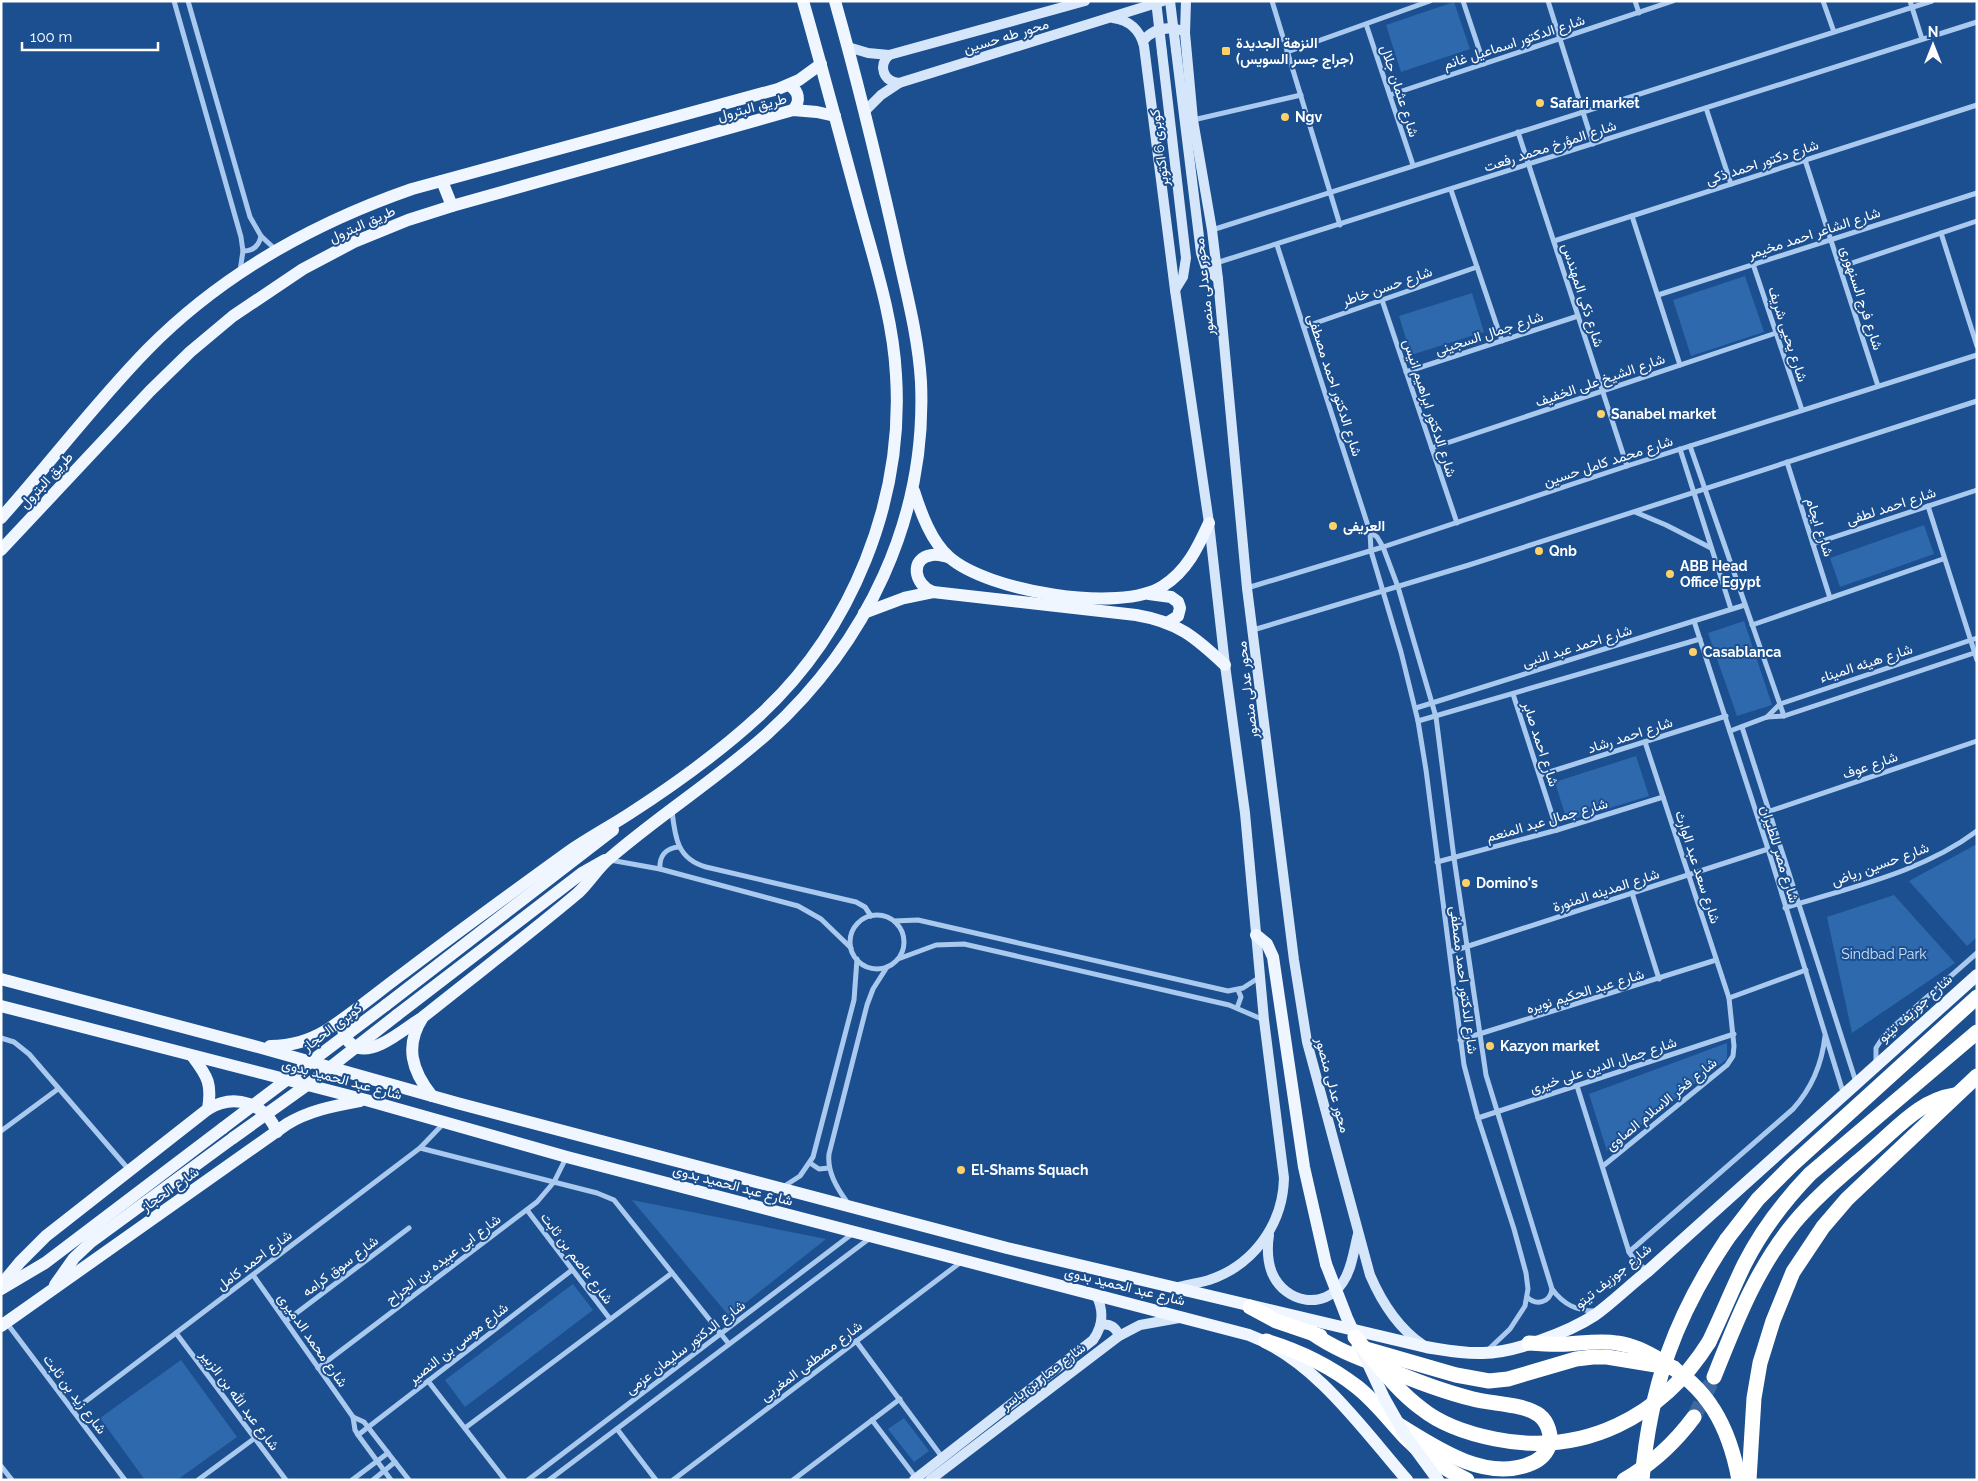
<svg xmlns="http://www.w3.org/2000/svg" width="1978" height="1481" viewBox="0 0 1978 1481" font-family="Raleway,Vazirmatn,sans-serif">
  <rect width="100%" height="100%" fill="#1b4f8f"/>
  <g fill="#2e69ad">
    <path d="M1454,2l16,47 -69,23 -15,-47z"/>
    <path d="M1745,276l19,56 -73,24 -18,-56z"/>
    <path d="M1472,293l12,39 -73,23 -12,-39z"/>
    <path d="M1924,525l10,29 -94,33 -10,-29z"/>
    <path d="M1744,621l28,84 -35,11 -29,-83z"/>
    <path d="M1636,756l13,40 -82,25 -12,-39z"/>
    <path d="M1977,844v93l-10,9 -58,-65z"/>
    <path d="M1894,895l61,68 -103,70 -25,-116z"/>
    <path d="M1727,1043v16l-120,92 -18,-57z"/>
    <path d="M632,1200l194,39 -97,77z"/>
    <path d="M573,1284l20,26 -128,97 -20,-27z"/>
    <path d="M181,1360l56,77 -60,43h-32l-45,-62z"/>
    <path d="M904,1418l25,33 -15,11 -26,-33z"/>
  </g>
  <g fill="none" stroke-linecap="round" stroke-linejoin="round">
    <path stroke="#3d69a0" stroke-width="15" stroke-dasharray="15 8" stroke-linecap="butt" d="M1694,1417l20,-40"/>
    <g stroke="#a9c9ee" stroke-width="5">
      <path d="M174,1l67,236 2,14 -3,20"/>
      <path d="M188,1l62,216 11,19 15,14"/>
      <path d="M1272,1l68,224"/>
      <path d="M1463,1l21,63"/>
      <path d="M1548,1l45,143"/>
      <path d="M1635,1l4,12"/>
      <path d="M1823,1l11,31"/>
      <path d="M1910,1l12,38"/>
      <path d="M1366,24l47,141"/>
      <path d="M1287,52l143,-51"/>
      <path d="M1390,95l283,-94"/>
      <path d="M1706,108l25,76"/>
      <path d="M1193,120l108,-25"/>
      <path d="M1518,132l109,334"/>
      <path d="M1805,160l73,226"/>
      <path d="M1451,190l51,151"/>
      <path d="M1632,216l48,149"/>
      <path d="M1212,230l720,-229"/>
      <path d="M1941,233l36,113"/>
      <path d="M1554,241l423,-136"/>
      <path d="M1277,245l93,287 1,19 30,101 17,69 8,49 38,295 14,53 36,111 12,44 2,16 -3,17 -15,23 -21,20"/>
      <path d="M243,251c10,0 16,-5 18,-15"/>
      <path d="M1216,263l761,-241"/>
      <path d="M1753,264l49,146"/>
      <path d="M1840,267l137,-46"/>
      <path d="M1658,295l319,-102"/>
      <path d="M1382,300l75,223"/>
      <path d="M1304,327l173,-60"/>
      <path d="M1406,372l172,-56"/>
      <path d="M1690,446l94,270"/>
      <path d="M1432,448l344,-115"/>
      <path d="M1680,449l51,160"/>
      <path d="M1787,462l43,136"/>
      <path d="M1928,506l49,154"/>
      <path d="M1635,512l31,13 45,23"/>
      <path d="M1370,532l7,5 6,10 15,40 38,130 18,141 32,217 66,214c11,15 24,22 43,22"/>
      <path d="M1813,544l164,-54"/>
      <path d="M1247,588l136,-41 244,-81 350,-111"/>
      <path d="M1694,621l74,228 75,243"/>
      <path d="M1752,625l191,-66"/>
      <path d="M1253,630l216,-65 508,-164"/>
      <path d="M1513,694l44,136"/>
      <path d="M1416,708l329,-103"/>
      <path d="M1767,717l13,-13 197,-66"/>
      <path d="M1418,721l282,-82"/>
      <path d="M1742,727l114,355"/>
      <path d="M1730,731l37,-14 17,-1 193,-64"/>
      <path d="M1540,775l186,-59"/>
      <path d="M672,811c3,26 5,48 34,56l150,35 9,5 6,9"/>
      <path d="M1770,811l207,-70"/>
      <path d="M610,860l50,9 138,37 23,13 30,29"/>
      <path d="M1437,862l120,-32 106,-33"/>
      <path d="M660,869c-1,-13 6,-21 19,-22"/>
      <path d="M1632,893l27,86"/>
      <path d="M1785,908c65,-21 136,-35 192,-77"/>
      <circle cx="877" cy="942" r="27"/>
      <path d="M894,921l24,-1 310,71 15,-3 17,-11"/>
      <path d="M1450,952l318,-103"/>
      <path d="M898,959l38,-14 28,-1 265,61 35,15"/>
      <path d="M1729,998l77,-28"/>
      <path d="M1237,1008l4,-11 -3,-7"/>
      <path d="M1,1038l13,4 15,12 101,117"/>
      <path d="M1460,1040l256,-80"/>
      <path d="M1876,1063v-15l9,-14 92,-81"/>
      <path d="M1577,1086l52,166 7,10 12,9"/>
      <path d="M1478,1118l256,-84"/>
      <path d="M1,1131l57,-42"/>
      <path d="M420,1148l177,45 17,7 115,144"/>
      <path d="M810,1163l9,6 10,-1"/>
      <path d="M1603,1166l124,-101 6,-9 1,-10 -5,-48 -84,-256"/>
      <path d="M783,1187l17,-11 13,-19 41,-157 3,-41"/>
      <path d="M847,1202c-10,-14 -20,-30 -18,-48l38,-149 6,-16 14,-22"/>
      <path d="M527,1210l83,109"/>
      <path d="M1629,1252l164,-143c19,-21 29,-45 32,-73"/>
      <path d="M253,1275l100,142 2,13 3,5 33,45"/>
      <path d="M1527,1297c9,9 23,6 25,-8"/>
      <path d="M286,1321l123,-93"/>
      <path d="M6,1322l119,158"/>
      <path d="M176,1333l110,147"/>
      <path d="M856,1341l86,116"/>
      <path d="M318,1368l219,-166 17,-20 12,-24"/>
      <path d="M428,1381l77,99"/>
      <path d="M73,1411l347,-263 24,-25"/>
      <path d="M353,1417l11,5 45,58"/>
      <path d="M872,1420l44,58"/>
      <path d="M465,1428l207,-155"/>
      <path d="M617,1429l39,51"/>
      <path d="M358,1435l214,-165"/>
      <path d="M1,1466l11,14"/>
      <path d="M198,1480l57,-42"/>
      <path d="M352,1480l36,-27"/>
      <path d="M373,1480l22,-18"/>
      <path d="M528,1480l324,-246"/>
      <path d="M549,1480l321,-242"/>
      <path d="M673,1480l288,-218"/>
      <path d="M793,1480l107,-81"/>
    </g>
    <g stroke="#d6e6fa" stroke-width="10">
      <path d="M1186,1l-1,32 8,87 19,110 6,49 29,309 47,372 13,82 63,233c12,28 28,53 53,70"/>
      <path d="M1113,18c16,2 27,12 31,28l31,244 34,233 16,142 20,148 19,207 20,158c-1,46 -30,87 -75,102 -11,3 -22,5 -34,8"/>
      <path d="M1143,41c10,-12 22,-15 37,-11"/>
      <path d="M848,47l20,6 21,2 196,-54"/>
      <path d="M1176,50l25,203 5,15 12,11"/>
      <path d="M1162,52l24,206 -3,19 -8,13"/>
      <path d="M889,55c-11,11 -6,26 10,28"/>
      <path d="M865,111l16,-16 18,-12 264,-82"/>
      <path d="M1269,1235c-2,13 -2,25 3,38 13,30 52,38 71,9 9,-13 11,-33 15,-48"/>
      <path d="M1101,1325c9,-2 15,2 18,11"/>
      <path d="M914,1480l179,-140c10,-14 11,-30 3,-45"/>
      <path d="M930,1480l189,-144 21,-11 39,-7"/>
    </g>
    <g stroke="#f0f6ff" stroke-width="12">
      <path d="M789,85c10,6 12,16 4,25"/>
      <path d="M442,181l10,25"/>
      <path d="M914,491c7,22 17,50 35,66 38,34 171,57 214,29 24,-15 35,-39 46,-63"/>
      <path d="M1,518c50,-56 95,-116 147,-169 74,-75 166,-126 264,-160l366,-100 21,-9 22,-16"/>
      <path d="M1,550l149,-159 40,-39 43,-36 70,-47 51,-27 54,-22 44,-14 341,-96 24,2 18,4"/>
      <path d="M933,592c-19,-7 -24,-34 -1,-37 5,-1 11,1 16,2"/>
      <path d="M1149,594l22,3 7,5 2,6 -2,8 -11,7"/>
      <path d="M864,613l40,-15 29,-6 203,23c42,7 59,22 89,50"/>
      <path d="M1256,935l11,9 6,13 31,210 22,97"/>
      <path d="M1,979l257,68 199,56 550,145 419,99c19,3 38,7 57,6 31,0 86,-21 112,-38 18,-13 35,-30 53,-44l329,-296"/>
      <path d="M386,1005l227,-175"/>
      <path d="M1,1006l365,94 201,57 682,178c66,25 113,93 158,145"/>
      <path d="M397,1015l185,-142 23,-13"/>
      <path d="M343,1026c0,8 3,15 11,20 19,11 50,-17 66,-27"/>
      <path d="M270,1046c22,0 38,-5 57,-16 27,-18 52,-39 78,-58 54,-41 109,-81 163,-120 20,-14 41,-25 61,-38 45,-29 92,-63 131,-99 92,-85 144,-214 136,-340 -3,-57 -21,-111 -36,-166 -19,-69 -37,-138 -57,-208"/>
      <path d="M432,1096c-20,-25 -28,-50 -9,-79 51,-41 104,-81 155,-124 12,-11 20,-26 33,-36 50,-43 107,-79 156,-123 100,-91 160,-215 154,-352 -3,-50 -17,-98 -27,-146 -18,-79 -37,-157 -59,-235"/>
      <path d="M208,1109c27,-16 57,-6 69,23"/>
      <path d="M1,1285l19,-23 26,-26 162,-127c4,-25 0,-32 -15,-52"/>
      <path d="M55,1285l19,-27 17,-16 142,-104"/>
      <path d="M1,1289l44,-26 178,-135"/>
      <path d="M1,1326l286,-202c23,-14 47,-18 73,-23"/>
    </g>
    <g stroke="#fff" stroke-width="15">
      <path d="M1727,1239l31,-40 34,-34 185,-168"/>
      <path d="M1250,1307l26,14 44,15"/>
      <path d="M1312,1333c21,15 44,24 68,33 30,13 61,25 93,33 18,5 52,5 66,16 9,7 13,20 10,31 -4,10 -12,16 -22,19 -46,16 -95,-20 -133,-43"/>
      <path d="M1266,1341c33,10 64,25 91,46 19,15 32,33 48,50 17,18 40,32 62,43"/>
      <path d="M1709,1342c12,-25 23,-52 35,-77 17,-34 40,-64 66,-91l167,-142"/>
      <path d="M1529,1343c13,1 26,2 39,1 16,-1 33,-4 49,-1 16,2 29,9 43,17 48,27 69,66 79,120"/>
      <path d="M1359,1347l97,28 33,6 19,-2 68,-20 17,-2h14l67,11"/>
      <path d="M1714,1377c22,-55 42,-108 80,-154 24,-29 55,-53 83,-78 24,-21 45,-45 78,-50"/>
      <path d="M1624,1480c28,-16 50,-36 70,-63"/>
      <path d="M1749,1480l5,-82 6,-35 13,-42 20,-49 30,-45 24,-28 130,-123"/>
    </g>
    <g stroke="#d6e6fa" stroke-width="10">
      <path d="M1156,1l6,51"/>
      <path d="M1170,1l6,49"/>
    </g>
    <g stroke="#f0f6ff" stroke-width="12">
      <path d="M223,1128l163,-123"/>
      <path d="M233,1138l81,-58 83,-65"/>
      <path d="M1326,1264l21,54 37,80 21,37 33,45"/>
    </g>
    <g stroke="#fff" stroke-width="15">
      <path d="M1355,1337c21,25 40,52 67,72 20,16 48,25 73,30 88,18 167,-22 214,-97"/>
      <path d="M1642,1480c8,-94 33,-163 85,-241"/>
    </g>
  </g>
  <g fill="#ffd166" stroke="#1b4f8f" stroke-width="2">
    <rect x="1221" y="46" width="10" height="10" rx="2.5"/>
    <circle cx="1540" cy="103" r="5"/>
    <circle cx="1285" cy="117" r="5"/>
    <circle cx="1601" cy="414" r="5"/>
    <circle cx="1333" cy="526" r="5"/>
    <circle cx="1539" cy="551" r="5"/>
    <circle cx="1670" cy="574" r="5"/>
    <circle cx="1693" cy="652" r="5"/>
    <circle cx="1466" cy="883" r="5"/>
    <circle cx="1490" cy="1046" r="5"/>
    <circle cx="961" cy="1170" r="5"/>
  </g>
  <g text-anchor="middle" stroke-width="4" stroke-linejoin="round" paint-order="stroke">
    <g font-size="14" fill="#fff" stroke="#1b4f8f">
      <text transform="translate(1006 36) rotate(-17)" y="5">محور طه حسين</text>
      <text transform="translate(1514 42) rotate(-18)" y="5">شارع الدكتور اسماعيل غانم</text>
      <text transform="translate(1400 91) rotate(72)" y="5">شارع عثمان جلال</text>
      <text transform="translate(752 107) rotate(-15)" y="5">طريق البترول</text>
      <text transform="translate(1550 146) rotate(-18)" y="5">شارع المؤرخ محمد رفعت</text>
      <text transform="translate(1159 148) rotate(-97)" y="5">كوبرى 6 اكتوبر</text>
      <text transform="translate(1762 162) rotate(-18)" y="5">شارع دكتور احمد ذكى</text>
      <text transform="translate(362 224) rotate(-24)" y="5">طريق البترول</text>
      <text transform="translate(1814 233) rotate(-18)" y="5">شارع الشاعر احمد مخيمر</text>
      <text transform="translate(1387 286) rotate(-19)" y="5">شارع حسن خاطر</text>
      <text transform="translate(1204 287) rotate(-96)" y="5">محور عدلى منصور</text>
      <text transform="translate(1583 295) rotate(72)" y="5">شارع ذكى المهندس</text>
      <text transform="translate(1862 298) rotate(72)" y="5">شارع فرج السنهورى</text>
      <text transform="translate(1489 333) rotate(-18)" y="5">شارع جمال السجينى</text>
      <text transform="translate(1788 334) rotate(72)" y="5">شارع يحيى شريف</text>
      <text transform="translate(1600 380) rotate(-19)" y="5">شارع الشيخ على الخفيف</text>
      <text transform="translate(1335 385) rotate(72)" y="5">شارع الدكتور احمد مصطفى</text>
      <text transform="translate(1430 408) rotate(72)" y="5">شارع الدكتور ابراهيم انيس</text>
      <text transform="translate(1608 461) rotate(-18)" y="5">شارع محمد كامل حسين</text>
      <text transform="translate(46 480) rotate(-47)" y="5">طريق البترول</text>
      <text transform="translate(1891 506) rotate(-18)" y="5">شارع احمد لطفى</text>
      <text transform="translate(1820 527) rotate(72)" y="5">شارع ايجام</text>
      <text transform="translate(1577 646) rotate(-17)" y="5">شارع احمد عبد النبى</text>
      <text transform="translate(1866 663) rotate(-18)" y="5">شارع هيئه الميناء</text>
      <text transform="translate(1247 690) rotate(-97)" y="5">محور عدلى منصور</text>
      <text transform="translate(1630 735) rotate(-18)" y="5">شارع احمد رشاد</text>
      <text transform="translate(1541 744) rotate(72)" y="5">شارع احمد صابر</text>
      <text transform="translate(1870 765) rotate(-19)" y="5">شارع عوف</text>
      <text transform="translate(1547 820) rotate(-16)" y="5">شارع جمال عبد المنعم</text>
      <text transform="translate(1780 854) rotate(73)" y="5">شارع مصر للطيران</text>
      <text transform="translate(1880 864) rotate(-20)" y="5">شارع حسين رياض</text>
      <text transform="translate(1698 867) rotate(72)" y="5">شارع سعد عبد الوارث</text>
      <text transform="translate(1606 890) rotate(-18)" y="5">شارع المدينه المنورة</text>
      <text transform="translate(1464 980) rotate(83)" y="5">شارع الدكتور احمد مصطفى</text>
      <text transform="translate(1585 991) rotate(-17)" y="5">شارع عبد الحكيم نويره</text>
      <text transform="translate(1915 1008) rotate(-42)" y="5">شارع جوزيف تيتو</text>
      <text transform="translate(332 1027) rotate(-37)" y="5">كوبرى الحجاز</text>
      <text transform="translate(1603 1065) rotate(-18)" y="5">شارع جمال الدين على خيرى</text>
      <text transform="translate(342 1079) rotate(15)" y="5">شارع عبد الحميد بدوى</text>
      <text transform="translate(1333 1085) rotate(75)" y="5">محور عدلى منصور</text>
      <text transform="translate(1661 1104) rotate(-39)" y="5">شارع فخر الاسلام الصاوى</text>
      <text transform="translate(733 1185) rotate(15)" y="5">شارع عبد الحميد بدوى</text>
      <text transform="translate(170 1189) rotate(-35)" y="5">شارع الحجاز</text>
      <text transform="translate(577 1258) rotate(53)" y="5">شارع عاصم بن ثابت</text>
      <text transform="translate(443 1259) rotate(-37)" y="5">شارع ابى عبيده بن الجراح</text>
      <text transform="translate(254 1260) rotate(-37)" y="5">شارع احمد كامل</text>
      <text transform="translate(340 1266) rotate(-37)" y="5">شارع سوق كرامه</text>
      <text transform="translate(1613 1276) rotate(-39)" y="5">شارع جوزيف تيتو</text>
      <text transform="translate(1125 1286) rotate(14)" y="5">شارع عبد الحميد بدوى</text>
      <text transform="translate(313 1340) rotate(55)" y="5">شارع محمد الدميرى</text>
      <text transform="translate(458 1343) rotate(-38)" y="5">شارع موسى بن النصير</text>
      <text transform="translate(685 1347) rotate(-37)" y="5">شارع الدكتور سليمان عزمى</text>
      <text transform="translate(811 1361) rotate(-37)" y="5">شارع مصطفى المغربى</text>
      <text transform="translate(1043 1376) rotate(-37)" y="5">شارع عمار بن ياسر</text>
      <text transform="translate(75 1394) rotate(53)" y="5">شارع زيد بن ثابت</text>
      <text transform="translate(240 1400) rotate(53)" y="5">شارع عبد الله بن الزبير</text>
    </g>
    <g font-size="14" font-weight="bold" fill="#fff" stroke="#1b4f8f" text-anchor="start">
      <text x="1236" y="48">النزهة الجديدة<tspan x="1236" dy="16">(جراج جسر السويس)</tspan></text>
      <text x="1550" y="108">Safari market</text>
      <text x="1295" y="122">Ngv</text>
      <text x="1611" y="419">Sanabel market</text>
      <text x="1343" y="531">العريفى</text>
      <text x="1549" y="556">Qnb</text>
      <text x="1680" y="571">ABB Head<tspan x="1680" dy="16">Office Egypt</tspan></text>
      <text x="1703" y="657">Casablanca</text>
      <text x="1476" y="888">Domino's</text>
      <text x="1500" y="1051">Kazyon market</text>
      <text x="971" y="1175">El-Shams Squach</text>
    </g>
    <g font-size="14" fill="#cfe3fa" stroke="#1b4f8f">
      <text x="1884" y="959">Sindbad Park</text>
    </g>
  </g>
  <rect width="1978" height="1481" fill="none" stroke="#ffffff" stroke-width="5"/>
  <g transform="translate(1933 45)" stroke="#1b4f8f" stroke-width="4" paint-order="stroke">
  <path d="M0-4L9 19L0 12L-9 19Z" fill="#ffffff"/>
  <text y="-8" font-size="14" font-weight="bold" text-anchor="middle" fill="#ffffff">N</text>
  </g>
  <path d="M22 42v8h136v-8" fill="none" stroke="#ffffff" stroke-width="2.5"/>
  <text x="30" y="42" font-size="15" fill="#ffffff" stroke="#1b4f8f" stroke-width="4" paint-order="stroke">100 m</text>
</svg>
